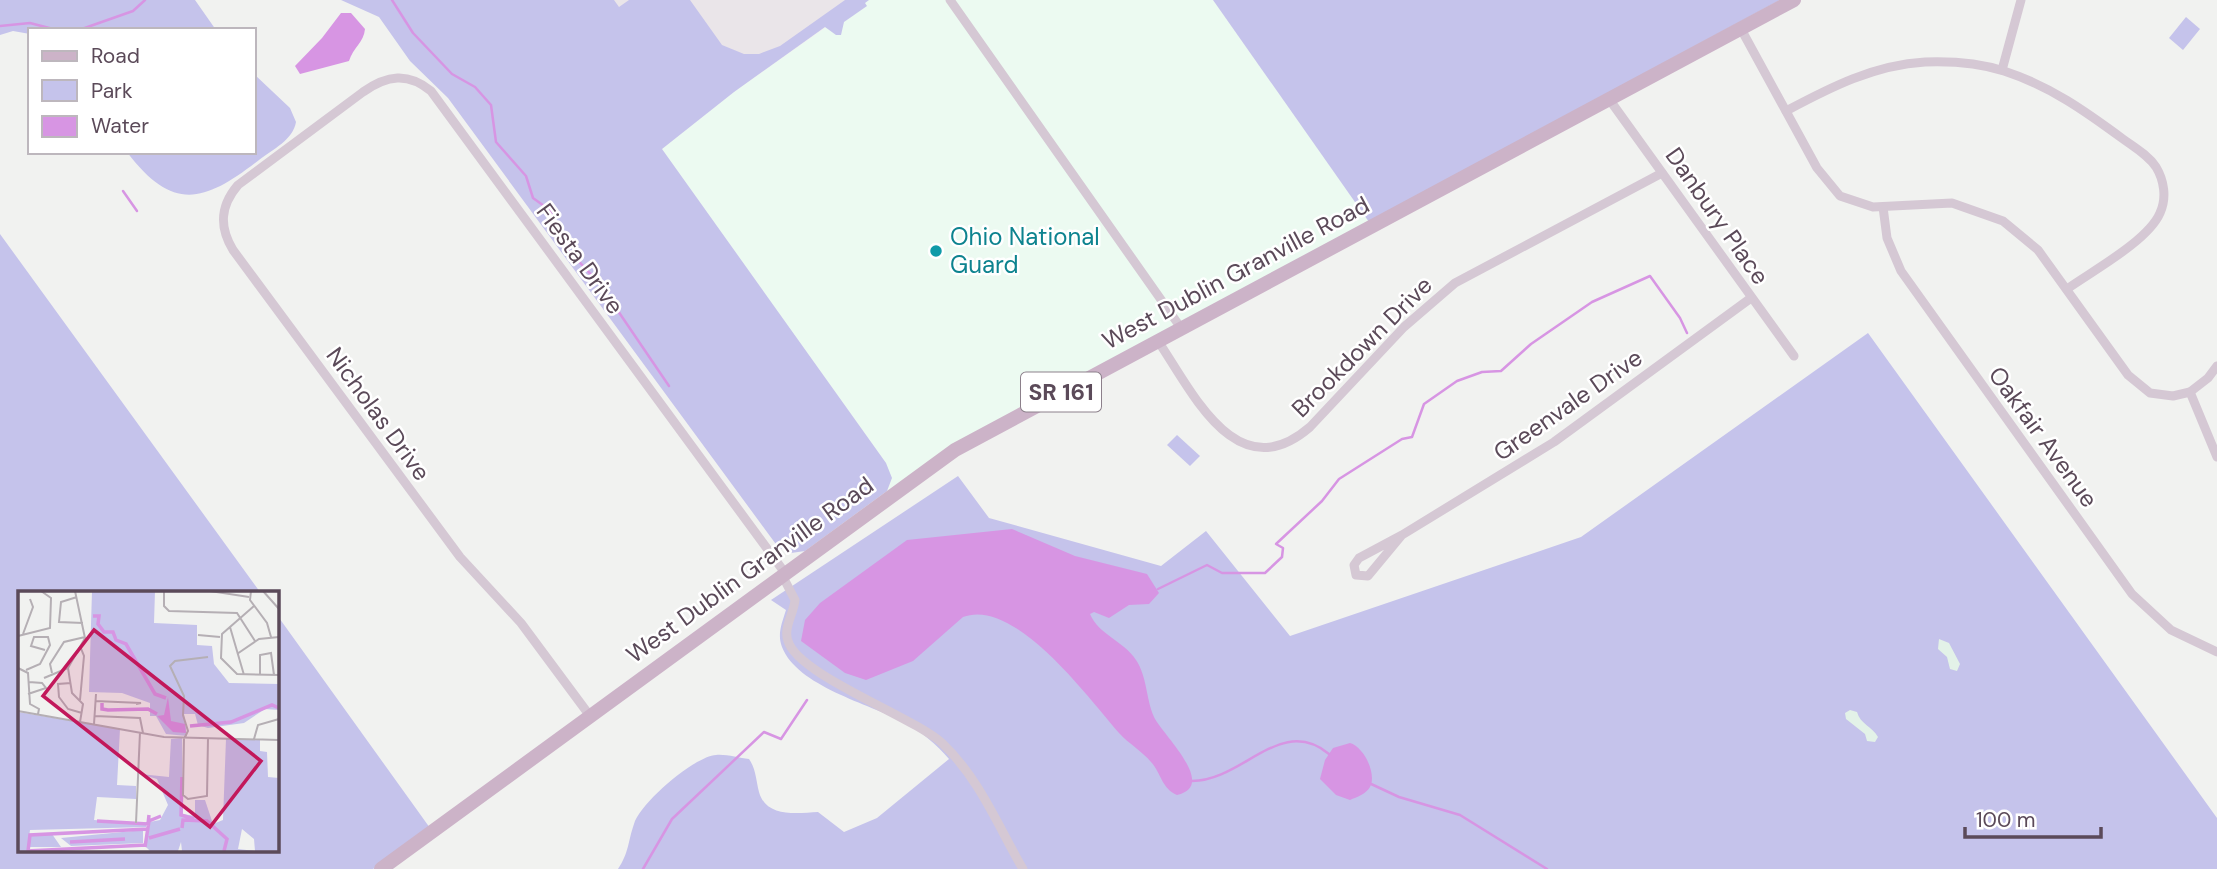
<svg xmlns="http://www.w3.org/2000/svg" width="2217" height="869" viewBox="0 0 2217 869" font-family="'DM Sans',sans-serif">
  <rect width="100%" height="100%" fill="#f1f2f0"/>
  <path fill="#ecfaf1" d="M865,0h348l156,222 -482,269 3,-6 -4,-22 -224,-314 72,-57z"/>
  <path fill="#eae5e9" d="M580,0h282l-199,135z"/>
  <g fill="#c5c3eb">
    <path d="M0,0h195l21,30h-186v4l-17,-3 -13,4z"/>
    <path d="M341,0h273l5,7 10,-7h61l32,45 22,9h15l21,-8 65,-46h24l-4,3 2,3 -23,16 -3,13h-5l-11,-8 -91,65 -72,57 224,314 6,15 -5,13 -82,60 -14,2 -13,-6 -330,-449 -38,-37 -31,-44z"/>
    <path d="M1213,0h567l-411,222z"/>
    <path d="M2186,17l14,12 -17,21 -14,-12z"/>
    <path d="M254,74l36,34 6,14c-3,18 -23,27 -37,38 -54,42 -86,53 -132,-8h127z"/>
    <path d="M0,234l260,358h-241v258h257l1,-235 153,213 -57,41h-373z"/>
    <path d="M1868,333l349,485v51h-1599c11,-16 10,-28 16,-45 6,-21 61,-68 82,-69 10,-1 23,3 33,4 7,10 7,21 10,33 7,26 38,21 59,20l26,20 33,-14 72,-59c-12,-14 -28,-28 -45,-37 -35,-18 -107,-36 -122,-75 -5,-13 0,-24 4,-37l-15,-10 187,-124 31,42 172,48 45,-35 84,105 291,-99z"/>
    <path d="M1177,435l23,21 -10,10 -23,-21z"/>
  </g>
  <g fill="#e3f2e8">
    <path d="M1939,639l10,4 11,21 -3,7 -7,-2 -3,-12 -9,-8z"/>
    <path d="M1850,710l7,2c3,12 15,14 21,25l-3,5 -8,-1 -2,-7 -19,-15 -1,-6z"/>
  </g>
  <g fill="#d795e3">
    <path d="M341,13h10l14,16c-1,13 -12,19 -16,32l-49,13 -5,-8 27,-28z"/>
    <path d="M1012,529l63,27 72,18 12,19 -10,11 -20,1 -20,13 -15,-6 -4,2c9,21 34,27 46,46 11,16 10,39 18,57 7,16 65,69 23,78 -15,-6 -16,-22 -26,-33 -9,-11 -22,-18 -32,-29 -30,-34 -104,-136 -156,-116l-50,44 -47,19 -21,-7 -44,-32 4,-21 15,-17 87,-63z"/>
    <path d="M1350,743c14,4 27,31 20,44 -4,7 -13,10 -20,13l-14,-5 -16,-16 5,-19 8,-12z"/>
  </g>
  <g fill="none" stroke-linecap="round" stroke-linejoin="round">
    <g stroke="#d795e3" stroke-width="2.5">
      <path d="M392,0l21,33 39,41 23,13 16,18 5,37 30,34 7,22 18,13 3,24 45,48 70,103"/>
      <path d="M0,26l30,-3 27,7"/>
      <path d="M79,30l54,-19 12,-11"/>
      <path d="M123,191l14,20"/>
      <path d="M1158,589l49,-24 15,8h43l17,-16 1,-9 -7,-4 46,-43 17,-22 63,-40 10,-2 12,-33 33,-23 25,-9 19,-1 30,-27 61,-42 58,-26 30,42 7,15"/>
      <path d="M1192,781c51,0 89,-67 137,-27"/>
      <path d="M1369,783l30,14 61,18 87,54"/>
      <path d="M643,869l29,-50 92,-87 17,7 26,-39"/>
    </g>
    <g stroke="#d5c8d4" stroke-width="9">
      <path d="M950,0l231,328"/>
      <path d="M1741,29l76,139 23,28 33,11 79,-4 51,18 35,29 90,125 22,18 23,3 17,-4 18,-14 9,-12"/>
      <path d="M2002,70l19,-70"/>
      <path d="M1609,99l185,257"/>
      <path d="M1786,111c45,-24 88,-46 139,-49 27,-1 54,1 79,9 46,15 81,40 119,68 11,8 25,16 33,28 8,13 11,31 4,46 -12,28 -68,58 -93,76"/>
      <path d="M1883,207l4,31 14,33 231,323 39,36 46,22"/>
      <path d="M1158,341c35,52 79,149 152,86l94,-100 51,-44 207,-110"/>
      <path d="M2190,392l27,65"/>
      <path d="M1402,535l-43,23 -5,7 2,10 12,1 34,-41 152,-93 197,-144"/>
      <path d="M782,575l13,25c-1,13 -12,28 -7,41 10,34 124,75 154,102 37,35 56,83 81,126"/>
      <path d="M590,716l-69,-93 -61,-66 -227,-307c-14,-23 -13,-44 5,-65l125,-93c24,-17 45,-20 68,-1l354,482"/>
    </g>
    <path stroke="#ccb3c8" stroke-width="14" d="M381,869l574,-419 839,-450"/>
  </g>
  <circle fill="#0f9aa8" stroke="#fff" stroke-width="2.5" cx="936" cy="251" r="7"/>
  <g text-anchor="middle" stroke-width="5" stroke-linejoin="round" paint-order="stroke">
    <rect fill="#fff" stroke="#8c808b" stroke-width="2" x="1021" y="372.5" width="80" height="39" rx="5"/>
    <g font-size="23" font-weight="bold" fill="#5b4a59">
      <text x="1061" y="400">SR 161</text>
    </g>
    <g font-size="24" fill="#5b4a59" stroke="#fff">
      <text transform="translate(1717 216) rotate(55)" y="8">Danbury Place</text>
      <text transform="translate(580 259) rotate(54)" y="8">Fiesta Drive</text>
      <text transform="translate(1236 273) rotate(-28)" y="8">West Dublin Granville Road</text>
      <text transform="translate(1362 347) rotate(-45)" y="8">Brookdown Drive</text>
      <text transform="translate(1568 405) rotate(-35)" y="8">Greenvale Drive</text>
      <text transform="translate(378 414) rotate(54)" y="8">Nicholas Drive</text>
      <text transform="translate(2043 437) rotate(54)" y="8">Oakfair Avenue</text>
      <text transform="translate(750 570) rotate(-36)" y="8">West Dublin Granville Road</text>
    </g>
    <g font-size="24" fill="#0d838f" stroke="#fff" text-anchor="start">
      <text x="950" y="245">Ohio National<tspan x="950" dy="28">Guard</tspan></text>
    </g>
  </g>
  <g transform="translate(18 591)">
    <rect width="261" height="261" fill="#f1f2f0"/>
    <path d="M74,0h63l-1,32 43,2v20l15,1 2,18 15,19 50,1v26l-14,-1 -21,14 -36,5 -10,-3 -3,-11h-11l3,22 -21,-2 -10,-18h-6v-13l-28,-10 -33,-1zM0,121l102,17 -3,56 19,1v13l-39,-2 -3,23 52,4v3l-116,3 -3,21h-9zM164,147l1,76 12,2v-16h10l8,24 10,-4 3,-81 34,1v11l7,1 1,25 11,1v73h-97l-1,-9 -3,9h-28l-4,-4 4,-25 10,-2 8,-15 -11,-26 -17,-5 29,3 2,-38zM224,238l12,10 1,12 -17,-2zM125,239v13l-72,3 -10,-8zM34,243l9,13h-32l1,-11z" fill="#c5c3eb" fill-rule="evenodd"/>
    <path d="M150,106l3,24 14,3 1,9 -13,-1 -16,-16 7,-1z" fill="#d795e3"/>
    <path fill="none" stroke="#d795e3" stroke-width="3.5" d="M75,25h6l-1,8 6,8h9l3,8 10,4 29,50 11,4M84,112v6l6,1 40,-1 9,5M172,135l41,-4 41,-17 7,3M164,186l-1,38 13,4M79,230l51,3 1,-9M164,237l1,-8 24,1 20,18 -3,12M131,247l31,-9M52,251l55,-3M127,256l4,-26 12,-5M9,260l119,-6M10,260l2,-16 118,-6"/>
    <path fill="none" stroke="#b5afb4" stroke-width="2" d="M146,0v15l5,5 68,2 18,28M192,0l39,6M233,0l-1,9 17,23 4,14M245,0l16,18M59,6l-16,5 -2,20 24,1M236,15l-32,28 -1,24 16,16 42,1M212,36l14,48M5,43l10,-27 -3,-8M180,44l22,2M0,45l32,-8 1,-30 -10,-7M219,63l22,-15 20,-2M0,77l10,5 2,31 9,5 -1,5M50,77l17,-30 -10,-47M50,77l4,25 11,11 -3,18M8,79l14,-6 10,-19 -2,-8h-14l-3,9 14,4M34,82l-2,-9 14,-22 21,-5M242,84v-20l11,-2 3,22M26,87l24,-10M53,92l-13,1 1,13 9,12 14,4M10,103l18,-6 -4,-5 -13,-1M62,109l4,-44 -4,-10M77,110l46,2 -5,1M0,120l146,26 115,3M77,125l45,2 3,15M76,133l2,-30M166,146l-1,58 5,4 19,-3 1,-58M167,146l3,-6 -5,-16 1,-19 -14,-30 5,-5 33,-4M236,148l4,-14 21,-6M118,232l4,-91"/>
    <path fill="#c2185b" fill-opacity="0.15" stroke="#c2185b" stroke-width="3.5" d="M76,39l167,131 -51,66 -167,-131z"/>
    <rect width="261" height="261" fill="none" stroke="#5b4a59" stroke-width="3.5"/>
  </g>
  <rect x="28" y="28" width="228" height="126" fill="#ffffff" stroke="#bdb7bd" stroke-width="2"/>
  <rect x="42" y="51" width="35" height="10" fill="#ccb3c8" stroke="#bdb7bd" stroke-width="2"/>
  <text x="91" y="63" font-size="21" fill="#5b4a59">Road</text>
  <rect x="42" y="80" width="35" height="21" fill="#c5c3eb" stroke="#bdb7bd" stroke-width="2"/>
  <text x="91" y="98" font-size="21" fill="#5b4a59">Park</text>
  <rect x="42" y="116" width="35" height="21" fill="#d795e3" stroke="#bdb7bd" stroke-width="2"/>
  <text x="91" y="133" font-size="21" fill="#5b4a59">Water</text>
  <path d="M1965 827v10h136v-10" fill="none" stroke="#5b4a59" stroke-width="3.5"/>
  <text x="1976" y="827" font-size="21" fill="#5b4a59" stroke="#ffffff" stroke-width="5" paint-order="stroke">100 m</text>
</svg>
